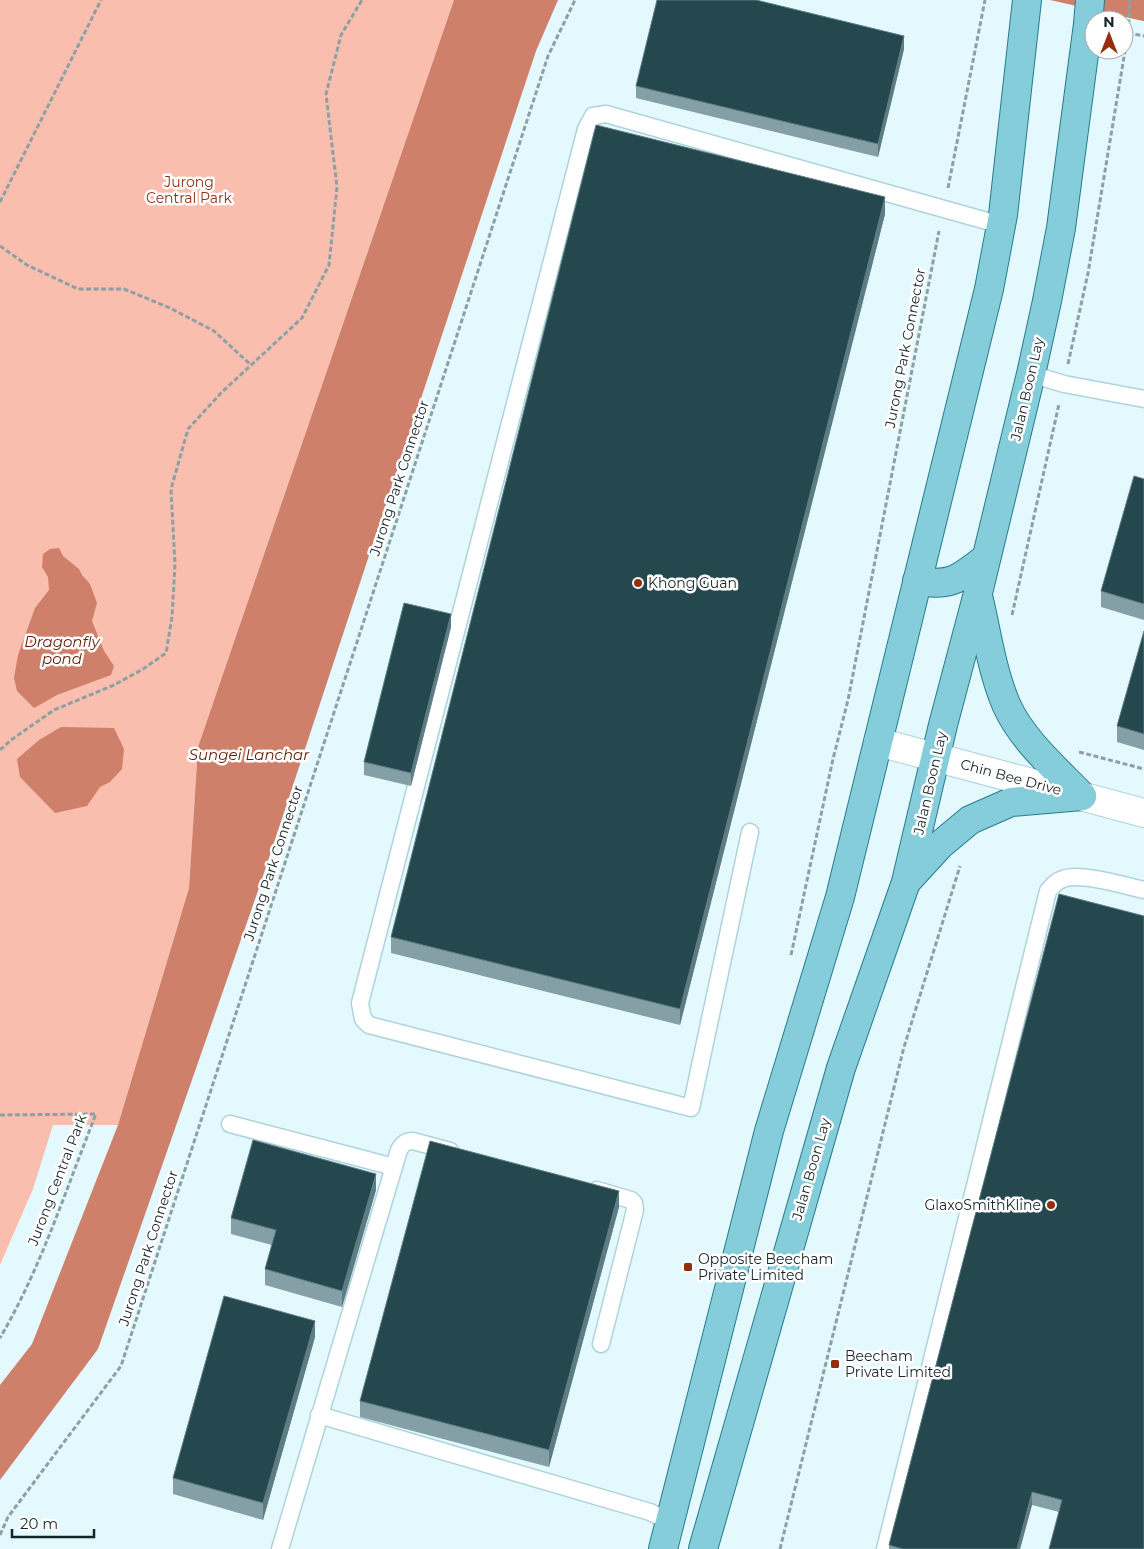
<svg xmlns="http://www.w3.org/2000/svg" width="1144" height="1549" viewBox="0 0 1144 1549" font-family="Montserrat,sans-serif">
  <rect width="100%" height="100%" fill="#e3f9fe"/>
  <path fill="#f9bead" d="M0,0h454l-256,747 -9,141 -71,237h-65l-20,64 -33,76z"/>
  <g fill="#ce806a">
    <path d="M454,0h104l-22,51 -277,837 -161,461 -98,131v-95l32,-41 86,-219 71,-237 9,-141z"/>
    <path d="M1050,0h94v21h-1z"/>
    <path d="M59,548l4,8 16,13 3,6 8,9 7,19 -5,18 12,30 10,15 -3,9 -54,20 -23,13 -17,-17 -3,-13 4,-23 17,-47 14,-18 -1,-13 -6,-10 1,-13 7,-5z"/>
    <path d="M61,727l53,1 10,21 -2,20 -12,13 -10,5 -13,19 -32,7 -35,-36 -3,-18 22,-19z"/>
  </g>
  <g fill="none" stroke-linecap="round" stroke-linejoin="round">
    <g stroke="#aed3db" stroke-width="19">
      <g id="lane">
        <path d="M1031,374l33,10 80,15"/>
        <path d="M750,832l-59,276 -322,-83 -6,-6 -3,-16 226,-874 7,-13 13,-2 395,111"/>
        <path d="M230,1124l164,43"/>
        <path d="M597,1190l34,10 3,3 1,7 -34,134"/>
        <path d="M319,1415l331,97 20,10"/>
        <path d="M280,1549l119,-399c4,-7 7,-9 14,-9l37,10"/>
        <path d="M885,1549l163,-658c4,-5 8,-10 15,-12 18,-7 62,7 81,11"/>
      </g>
    </g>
    <g stroke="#aed3db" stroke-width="30">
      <path id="street" d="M878,742l266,71"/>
    </g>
    <g stroke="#287c8c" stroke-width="30">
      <g id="primary">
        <path d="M917,581c36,6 42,-3 69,-23"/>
        <path d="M979,600c8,34 13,71 27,104 15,35 50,65 76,92"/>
        <path d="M907,881l33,-36 30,-25 41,-18 71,-6"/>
        <path d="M663,1549l106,-418 71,-234 149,-608 14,-74 24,-215"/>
        <path d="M703,1549l138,-481 65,-186 37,-157 35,-132 53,-219 16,-73 14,-73 27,-204 2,-24"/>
      </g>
    </g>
    <g stroke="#8da0a4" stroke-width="3" stroke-dasharray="5 2.5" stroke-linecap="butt">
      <path d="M1128,33l16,3"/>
      <path d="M948,188l37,-188"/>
      <path d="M0,202l101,-202"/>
      <path d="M0,246l27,19 51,24h46l46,19 44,23 37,34"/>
      <path d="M1068,364l20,-91 40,-240 2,-33"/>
      <path d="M1012,615l47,-211"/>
      <path d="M0,750l11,-10 43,-30 60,-25 29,-16 23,-16 6,-36 3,-52 -4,-76 17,-60 34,-37 80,-74 27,-53 8,-78 -11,-93 15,-59 21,-35"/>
      <path d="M1079,752l65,17"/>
      <path d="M791,955l42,-196 15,-59 91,-469"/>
      <path d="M0,1115l96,-1c-30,75 -55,154 -96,224"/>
      <path d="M0,1535l8,-18 113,-151 427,-1310 27,-56"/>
      <path d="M780,1549l124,-502 56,-181"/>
    </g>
    <use href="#lane" stroke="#fff" stroke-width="16"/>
    <use href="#street" stroke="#fff" stroke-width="28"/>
    <use href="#primary" stroke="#85cdda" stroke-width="28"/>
  </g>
  <g fill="#84a0a6">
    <path d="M904,49l-26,108 -242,-59v-12z"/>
    <path d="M885,214l-205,811 -289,-72v-16z"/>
    <path d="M1144,479v141l-43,-13v-16z"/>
    <path d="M451,627l-40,159 -47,-11v-13z"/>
    <path d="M1144,631v119l-27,-8v-16z"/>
    <path d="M1059,894l85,655 -85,-37 -27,-7 -12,44h-131v-4z"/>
    <path d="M376,1190l-34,117 -77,-22v-16l7,-24 -41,-11v-16z"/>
    <path d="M619,1207l-70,260 -189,-50v-16z"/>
    <path d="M315,1337l-52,183 -90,-26v-16z"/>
  </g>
  <g fill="#5e7c83">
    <path d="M904,36v13l-26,108v-13z"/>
    <path d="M885,197v17l-205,811v-16z"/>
    <path d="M451,614v13l-40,159v-13z"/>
    <path d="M376,1174v16l-34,117v-16z"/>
    <path d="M619,1191v16l-70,260v-17z"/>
    <path d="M315,1321v16l-52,183v-17z"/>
    <path d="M1032,1492v13l-12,44h-3z"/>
  </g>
  <g fill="#25474e" stroke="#5e7c83">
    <path d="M657,0h99l148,36 -26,108 -242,-58z"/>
    <path d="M596,125l289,72 -205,812 -289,-72z"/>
    <path d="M1134,476l10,3v125l-43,-13z"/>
    <path d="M404,603l47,11 -40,159 -47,-11z"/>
    <path d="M1144,631v103l-27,-8z"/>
    <path d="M1059,894l85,22v633h-95l13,-49 -30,-8 -15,57h-114l-14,-4z"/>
    <path d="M253,1140l123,34 -34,117 -77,-22 11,-39 -45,-12z"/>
    <path d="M430,1141l189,50 -70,259 -189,-49z"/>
    <path d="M224,1296l91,25 -52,182 -90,-25z"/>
  </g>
  <g fill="#952e0f" stroke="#fff" stroke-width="2">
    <circle cx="638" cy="583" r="5"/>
    <circle cx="1051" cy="1205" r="5"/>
    <rect x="683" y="1262" width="10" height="10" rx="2.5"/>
    <rect x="830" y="1359" width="10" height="10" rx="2.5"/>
  </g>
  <g text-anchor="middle" stroke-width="5" stroke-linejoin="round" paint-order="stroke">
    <g font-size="14" fill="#8f3116" stroke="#fff">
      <text x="189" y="187">Jurong<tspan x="189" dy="16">Central Park</tspan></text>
    </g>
    <g font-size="14" fill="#152427" stroke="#fff">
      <text transform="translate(905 348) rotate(-79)" y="5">Jurong Park Connector</text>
      <text transform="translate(1027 389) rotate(-77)" y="5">Jalan Boon Lay</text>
      <text transform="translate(399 478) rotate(-72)" y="5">Jurong Park Connector</text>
      <text transform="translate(1011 777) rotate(15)" y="5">Chin Bee Drive</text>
      <text transform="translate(930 783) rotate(-77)" y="5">Jalan Boon Lay</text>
      <text transform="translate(273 863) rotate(-72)" y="5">Jurong Park Connector</text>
      <text transform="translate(811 1169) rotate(-74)" y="5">Jalan Boon Lay</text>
      <text transform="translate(57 1180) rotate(-69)" y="5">Jurong Central Park</text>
      <text transform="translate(148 1248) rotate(-72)" y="5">Jurong Park Connector</text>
    </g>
    <g font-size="14" fill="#152427" stroke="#fff" text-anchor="start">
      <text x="648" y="588">Khong Guan</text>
      <text x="1041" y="1210" text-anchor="end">GlaxoSmithKline</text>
      <text x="698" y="1264">Opposite Beecham<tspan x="698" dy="16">Private Limited</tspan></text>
      <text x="845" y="1361">Beecham<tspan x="845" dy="16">Private Limited</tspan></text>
    </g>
    <g font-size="15" font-style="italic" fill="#631c07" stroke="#fff">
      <text x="62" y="647">Dragonfly<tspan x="62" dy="17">pond</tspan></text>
      <text x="249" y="760">Sungei Lanchar</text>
    </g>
  </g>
  <g transform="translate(1109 35)"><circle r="24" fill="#ffffff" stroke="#a1a7a9"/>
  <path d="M0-4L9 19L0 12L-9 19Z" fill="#952e0f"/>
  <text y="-8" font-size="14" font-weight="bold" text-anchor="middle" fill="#152427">N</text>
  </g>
  <path d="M12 1529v8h82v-8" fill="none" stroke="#152427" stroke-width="2.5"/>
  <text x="20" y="1529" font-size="15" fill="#152427" stroke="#ffffff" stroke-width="4" paint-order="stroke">20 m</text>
</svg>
